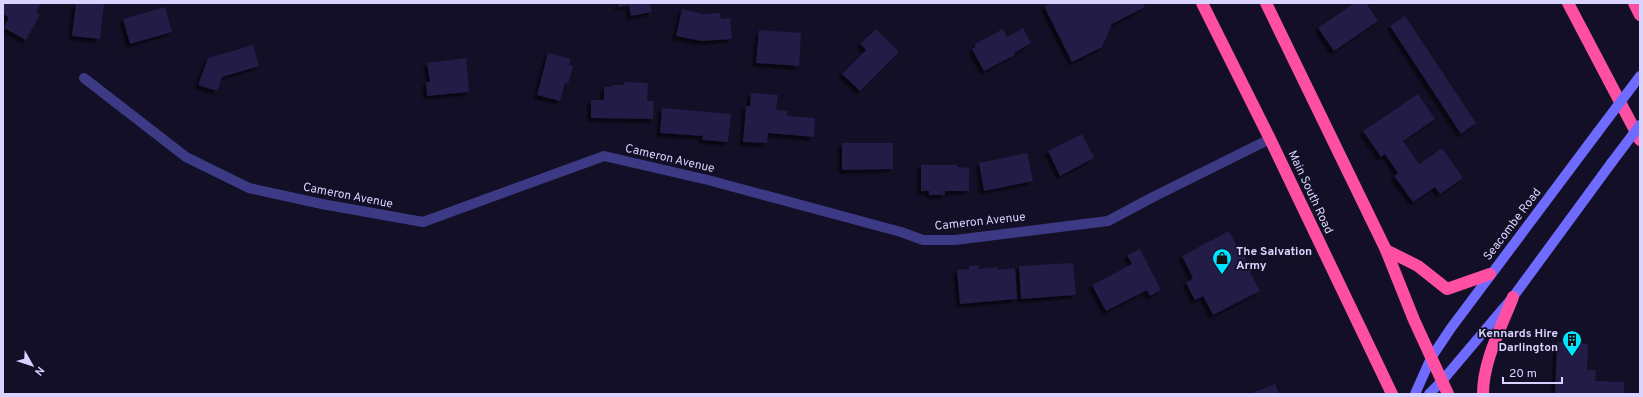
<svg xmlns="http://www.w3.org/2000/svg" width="1643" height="397" viewBox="0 0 1643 397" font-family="Overpass,sans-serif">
  <defs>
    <filter id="shadow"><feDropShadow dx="-3.5" dy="3.5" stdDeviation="1" flood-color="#0009"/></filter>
  </defs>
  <rect width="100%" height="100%" fill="#130f26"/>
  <g fill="#241b47" filter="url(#shadow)">
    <path d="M3,3h38l-5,9 4,3 -14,25 -22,-12 5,-11 -6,-3z"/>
    <path d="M76,3h28l-4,36 -28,-3z"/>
    <path d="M618,3h32l2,9 -21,4 -2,-11 -11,2z"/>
    <path d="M1050,3h93l2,4 -33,17 -10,23 -30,15 -28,-56z"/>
    <path d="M1354,3h12l12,18 -44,30 -16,-23z"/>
    <path d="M165,7l7,25 -42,12 -7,-25z"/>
    <path d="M682,9l21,5 17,-1 1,6 9,-1 2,21 -31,2 -25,-5z"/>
    <path d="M1405,16l71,107 -15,11 -71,-108z"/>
    <path d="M1023,28l8,15 -17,10 1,2 -31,16 -12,-22 4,-3 -1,-2 28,-15 4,8z"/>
    <path d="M876,29l23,23 -39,39 -18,-17 24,-24 -6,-6z"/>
    <path d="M759,30l42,3 -2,33 -43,-3z"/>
    <path d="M253,45l6,21 -37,11 -5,14 -19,-6 10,-27z"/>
    <path d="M548,53l23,6 -2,6 4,1 -5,18 -3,-1 -5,18 -23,-6z"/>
    <path d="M466,58l3,34 -42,4 -1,-14h4l-3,-19z"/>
    <path d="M624,82l24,1 -1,18h7l-1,18 -62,-1v-18h13v-13h8v-2h12z"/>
    <path d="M751,93l27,2 -2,15 11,1v5l28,2 -1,19 -46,-4 -1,10 -24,-1 3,-36h4z"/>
    <path d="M1418,94l17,25 -32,22 16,23 23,-16 21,30 -23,16 -5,-7 -22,15 -19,-26 4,-3 -13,-19 -4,3 -18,-26z"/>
    <path d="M662,108l69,6 -3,28 -26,-2 1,-4 -43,-3z"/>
    <path d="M1082,134l12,24 -34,18 -12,-25z"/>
    <path d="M842,143h51v26l-51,1z"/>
    <path d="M1027,153l6,28 -49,10 -5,-28z"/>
    <path d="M921,165h36v2l12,1v23h-24v4h-16v-4h-8z"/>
    <path d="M1229,231l11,22 2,-1 10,19 -2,1 10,19 -47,24 -10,-19 -8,4 -9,-17 7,-5 -11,-22z"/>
    <path d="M1140,249l21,41 -11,6 -3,-6 -41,21 -14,-26 40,-21 -5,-9z"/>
    <path d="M1073,263l3,32 -55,4 -2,-33z"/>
    <path d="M978,265l1,4 19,-2v3l17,-2 2,31 -57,5 -3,-34 12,-1v-3z"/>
    <path d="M1557,342l31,2 -1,26h9l-1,11 29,1v12h-69z"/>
    <path d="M1275,384l4,10h-29z"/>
  </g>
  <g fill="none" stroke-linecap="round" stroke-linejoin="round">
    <path stroke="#3d3a85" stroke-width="10" d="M84,78l102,79 63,31 73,16 101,18 181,-66 104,24 193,52 22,8h32l153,-19 45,-24 117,-58"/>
    <g stroke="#6f6bff" stroke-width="10">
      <path d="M1415,394l16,-36 20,-30 146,-195"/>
      <path d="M1429,394l13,-13 71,-84 99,-135"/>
    </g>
    <g stroke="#ff4fa3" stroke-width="12">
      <path d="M1202,3l68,136 122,255"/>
      <path d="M1266,3l120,247 28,70 34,74"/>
      <path d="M1568,3l72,137"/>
      <path d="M1634,3l6,12"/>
      <path d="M1386,250l32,16 29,23 43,-15"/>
      <path d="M1483,394c0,-33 18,-66 30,-97"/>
    </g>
    <g stroke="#6f6bff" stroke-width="10">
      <path d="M1597,133l43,-57"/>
      <path d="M1612,162l28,-37"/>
    </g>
  </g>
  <defs>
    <g id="shop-pin" transform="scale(1)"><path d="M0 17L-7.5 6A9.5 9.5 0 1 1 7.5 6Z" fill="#00e5ff" stroke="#130f26"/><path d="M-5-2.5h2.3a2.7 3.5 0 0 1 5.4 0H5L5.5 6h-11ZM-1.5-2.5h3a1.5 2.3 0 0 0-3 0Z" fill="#111"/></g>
    <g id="building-pin" transform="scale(1)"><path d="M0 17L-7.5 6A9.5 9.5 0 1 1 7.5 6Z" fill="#00e5ff" stroke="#130f26"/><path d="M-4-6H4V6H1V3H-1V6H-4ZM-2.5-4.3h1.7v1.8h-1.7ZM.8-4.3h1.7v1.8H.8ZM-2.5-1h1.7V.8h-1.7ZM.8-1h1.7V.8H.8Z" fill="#111"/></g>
  </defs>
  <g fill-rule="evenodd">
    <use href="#shop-pin" x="1222" y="258"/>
    <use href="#building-pin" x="1572" y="340"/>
  </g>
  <g text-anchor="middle" stroke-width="3.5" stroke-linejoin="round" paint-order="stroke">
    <g font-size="12" fill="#d9d4ff" stroke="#130f26">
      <text transform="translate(670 158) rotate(13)" y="4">Cameron Avenue</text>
      <text transform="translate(1311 192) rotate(65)" y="4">Main South Road</text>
      <text transform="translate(348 195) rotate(11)" y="4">Cameron Avenue</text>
      <text transform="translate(980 221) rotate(-6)" y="4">Cameron Avenue</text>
      <text transform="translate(1512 224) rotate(-53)" y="4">Seacombe Road</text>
    </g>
    <g font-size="12" font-weight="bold" fill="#d9d4ff" stroke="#130f26" text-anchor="start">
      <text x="1236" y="255">The Salvation<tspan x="1236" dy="14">Army</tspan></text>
      <text x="1558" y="337" text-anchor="end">Kennards Hire<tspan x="1558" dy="14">Darlington</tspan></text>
    </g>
  </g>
  <rect width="1643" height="397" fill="none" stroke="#d9d4ff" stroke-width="8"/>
  <g transform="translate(32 365) rotate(129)" stroke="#130f26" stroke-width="3" paint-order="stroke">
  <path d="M0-3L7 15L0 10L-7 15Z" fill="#d9d4ff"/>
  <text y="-6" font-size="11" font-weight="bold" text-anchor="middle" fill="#d9d4ff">N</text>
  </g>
  <path d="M1503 377v6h59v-6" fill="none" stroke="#d9d4ff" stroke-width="2"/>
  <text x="1509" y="377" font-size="12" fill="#d9d4ff" stroke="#130f26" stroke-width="3" paint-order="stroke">20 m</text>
</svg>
